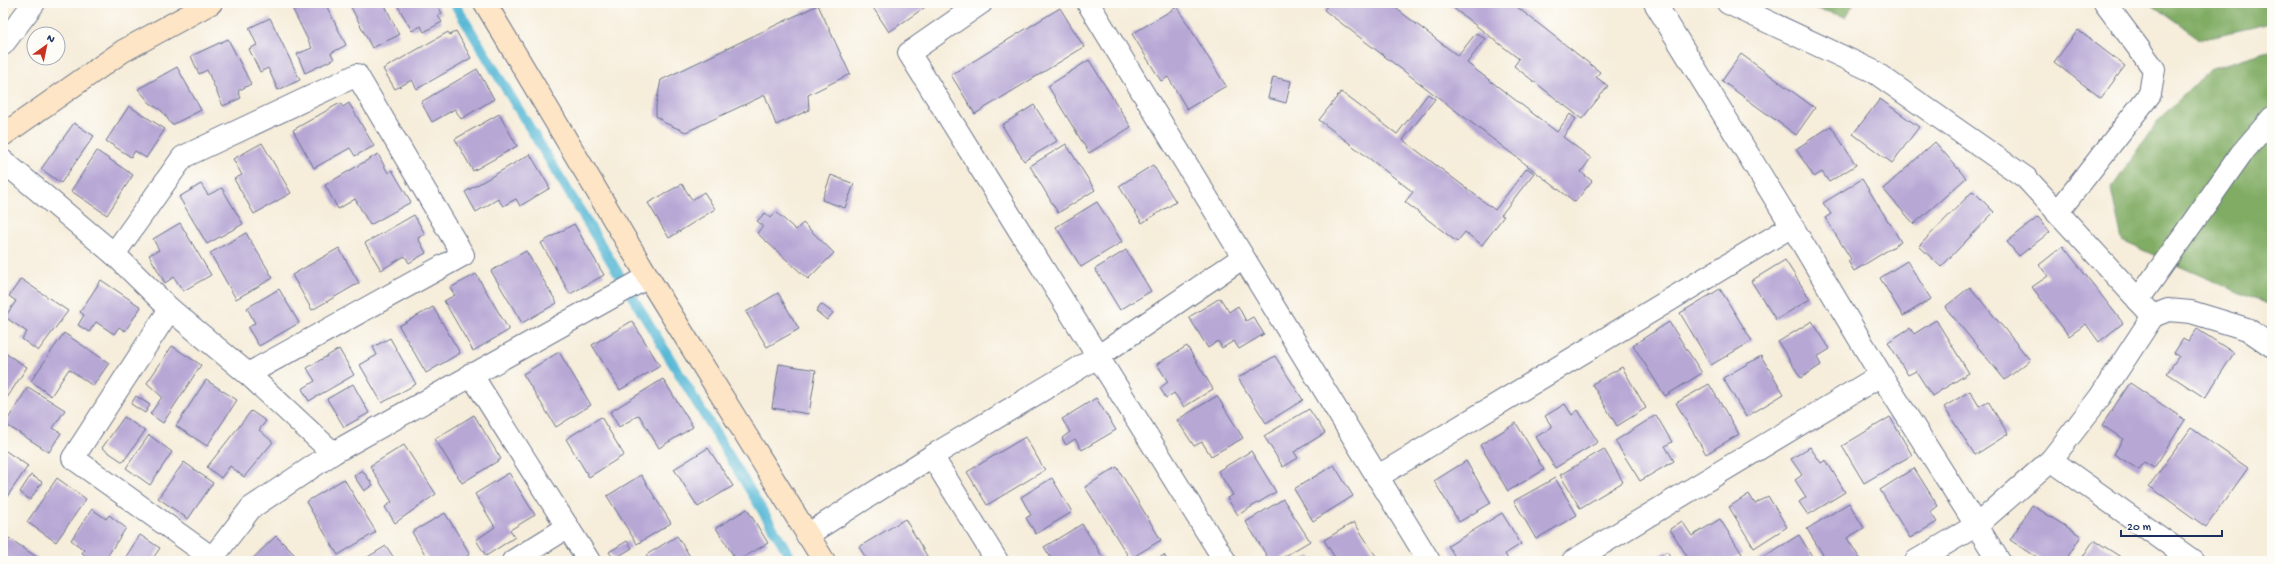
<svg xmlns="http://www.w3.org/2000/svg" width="2275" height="564" viewBox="0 0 2275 564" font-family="'Gochi Hand',sans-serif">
  <rect width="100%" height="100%" fill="#fdfcf7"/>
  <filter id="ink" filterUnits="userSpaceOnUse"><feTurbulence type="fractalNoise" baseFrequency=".025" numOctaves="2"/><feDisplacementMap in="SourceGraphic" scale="8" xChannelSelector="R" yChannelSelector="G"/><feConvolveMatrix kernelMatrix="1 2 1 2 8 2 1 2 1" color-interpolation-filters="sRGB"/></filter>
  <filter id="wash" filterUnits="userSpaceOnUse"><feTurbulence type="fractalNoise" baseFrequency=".012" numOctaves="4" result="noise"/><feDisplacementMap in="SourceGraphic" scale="16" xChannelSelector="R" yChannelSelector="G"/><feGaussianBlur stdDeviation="0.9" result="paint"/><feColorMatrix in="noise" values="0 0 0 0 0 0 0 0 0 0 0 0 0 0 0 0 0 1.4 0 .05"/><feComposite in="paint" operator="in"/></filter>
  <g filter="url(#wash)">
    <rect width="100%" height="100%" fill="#f6edda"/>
    <g fill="#80ac64" stroke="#4e6e61">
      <path d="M1797,3h57l-8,14z"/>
      <path d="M2149,3h123v20l-72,16z"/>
      <path d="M2272,50v257l-150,-66 -11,-52 48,-70 53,-51z"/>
    </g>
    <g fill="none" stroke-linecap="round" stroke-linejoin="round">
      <path stroke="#57b8d5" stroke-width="10" d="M454,3l339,558"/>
    </g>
    <g id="blocks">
      <g fill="#b7a7d5">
        <path d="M309,3h16l21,42 -15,8 3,6 -29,14 -8,-19 15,-6 -19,-38z"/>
        <path d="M349,3h35l15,32 -27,13z"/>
        <path d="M396,3h40l6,10 -4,3 4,6 -18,10 -3,-6 -9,5z"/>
        <path d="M870,3h61l-42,29z"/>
        <path d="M1329,3h60l69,53 18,-23 9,6 -18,24 90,69 13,-18 6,5 -13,18 28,21 -10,14 11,9 -17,21 -251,-192z"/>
        <path d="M1447,3h65l88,69 -4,5 12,9 -26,33 -68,-53 5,-7z"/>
        <path d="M818,5l32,69 -42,21 1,15 -33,15 -11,-30 -79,37 -21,-9 -9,-7v-11l5,-25z"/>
        <path d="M1177,7l49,79 -39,23 -19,-32 -7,4 -29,-47z"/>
        <path d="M1060,8l24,39 -109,67 -24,-39z"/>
        <path d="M270,18l30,62 -22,10 -10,-22 -8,4 -11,-23 8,-4 -8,-17z"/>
        <path d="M2078,30l47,36 -24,32 -47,-36z"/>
        <path d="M456,31l15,27 -54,31 -5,-9 -17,9 -12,-20 65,-37 2,3z"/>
        <path d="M228,39l23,45 -13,7 3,7 -18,8 -16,-36 -8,4 -8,-18z"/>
        <path d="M1741,54l74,54 -19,27 -74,-54z"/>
        <path d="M1089,60l42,67 -42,26 -41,-67z"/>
        <path d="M177,67l24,43 -29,15 -10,-14 -12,-8 -12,-14z"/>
        <path d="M477,69l17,30 -33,20 -6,-10 -23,13 -11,-20z"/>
        <path d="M1273,77l18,4 -5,22 -18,-5z"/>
        <path d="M1341,92l56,42 31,-40 7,5 -32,41 92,70 32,-42 7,5 -33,42 3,1 -22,29 -17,-13 -8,10 -52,-40 8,-10 -94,-72z"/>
        <path d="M1880,99l39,28 -27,36 -39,-29z"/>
        <path d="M340,103l3,4 6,-4 25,43 -19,10 -5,-8 -36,20 -21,-38z"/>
        <path d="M1034,105l23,36 -33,20 -22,-36z"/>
        <path d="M129,106l36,23 -19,29 -11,-7 -4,6 -25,-16z"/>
        <path d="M499,114l18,32 -44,25 -18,-32z"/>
        <path d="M74,123l20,13 -33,47 -20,-14z"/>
        <path d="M1831,126l25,39 -27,17 -7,-10 -8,5 -18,-28z"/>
        <path d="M1935,142l31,36 -52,46 -31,-35z"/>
        <path d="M262,143l29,50 -37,21 -20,-35 8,-4 -9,-16z"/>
        <path d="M1066,144l29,46 -37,23 -28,-47z"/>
        <path d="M97,151l36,24 -26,40 -36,-24z"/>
        <path d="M378,154l10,19 4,-3 19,32 -41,23 -15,-26 -17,10 -13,-24z"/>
        <path d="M530,154l20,34 -30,18 -4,-7 -13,7 -5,-7 -22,13 -11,-20z"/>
        <path d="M1153,165l23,37 -34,21 -23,-37z"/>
        <path d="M831,175l23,9 -9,24 -23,-8z"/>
        <path d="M1862,179l39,63 -47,29 -6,-10 3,-2 -26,-41 6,-4 -8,-11z"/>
        <path d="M201,184l7,11 14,-7 21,36 -36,20 -28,-47z"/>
        <path d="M682,184l10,16 12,-8 11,17 -46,29 -21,-35z"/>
        <path d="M1973,191l21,21 -53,55 -22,-21z"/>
        <path d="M1097,202l25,40 -41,25 -25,-40z"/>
        <path d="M776,212l20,18 7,-7 31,30 -26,26 -51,-46 6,-7 -6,-5 8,-8 6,5z"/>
        <path d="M414,215l11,19 -7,4 8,15 -17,10 -4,-7 -24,14 -16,-27z"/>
        <path d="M2038,217l12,15 -31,24 -12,-14z"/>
        <path d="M180,223l31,52 -28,16 -9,-14 -9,6 -16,-28 10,-5 -6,-11z"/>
        <path d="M574,224l30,51 -34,19 -29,-51z"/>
        <path d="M246,233l27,45 -37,21 -26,-46z"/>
        <path d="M2063,246l60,77 -24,19 -13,-18 -17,12 -37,-49 16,-11 -9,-11z"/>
        <path d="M339,248l20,35 -47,27 -20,-35z"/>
        <path d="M1126,250l25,41 -31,19 -25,-41z"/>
        <path d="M526,251l31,52 -35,20 -31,-52z"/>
        <path d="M1785,260l25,39 -34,21 -25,-39z"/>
        <path d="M1907,261l24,38 -28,17 -23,-38z"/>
        <path d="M476,274l33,56 -36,21 -29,-50 11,-6 -5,-7z"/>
        <path d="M21,279l47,32 -30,40 -16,-12 5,-7 -22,-15 11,-16 -7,-5z"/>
        <path d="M101,280l40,27 -16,24 -6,-4 -5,7 -18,-12 -7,10 -11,-7 6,-10 -4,-3z"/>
        <path d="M1970,287l60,73 -25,20 -60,-73z"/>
        <path d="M279,289l20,34 -40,23 -11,-18 7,-5 -8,-15z"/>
        <path d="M1720,289l32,52 -41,24 -31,-52z"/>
        <path d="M778,293l21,36 -32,18 -21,-35z"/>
        <path d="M1220,298l9,14 9,-6 8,15 7,-4 11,17 -25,15 -5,-8 -12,7 -4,-7 -10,7 -19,-31z"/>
        <path d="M821,304l12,9 -6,7 -11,-9z"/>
        <path d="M433,307l27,46 -34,20 -27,-47z"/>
        <path d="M1936,320l33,53 -37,23 -16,-25 -8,4 -20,-33 22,-14 4,6z"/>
        <path d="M632,321l28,45 -40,24 -28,-45z"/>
        <path d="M1812,321l18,28 -13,8 4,8 -20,13 -23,-36z"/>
        <path d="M1669,322l33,51 -37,23 -32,-51z"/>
        <path d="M2197,329l37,24 -29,45 -38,-25 12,-17 -5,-3 9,-14 5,3z"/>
        <path d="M64,333l45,30 -16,23 -24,-17 -18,27 -20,-15z"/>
        <path d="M390,338l26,46 -34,19 -22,-38 17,-10 -4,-8z"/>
        <path d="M172,346l29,19 -38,58 -13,-9 12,-17 -15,-14z"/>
        <path d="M1187,346l26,43 -29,18 -10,-14 -8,5 -6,-10 8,-6 -11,-18z"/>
        <path d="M339,349l15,26 -45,26 -7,-12 13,-8 -8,-13z"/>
        <path d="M3,352l24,15 -24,37z"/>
        <path d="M559,352l32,53 -35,22 -33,-53z"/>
        <path d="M1275,356l28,44 -37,23 -28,-45z"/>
        <path d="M1761,356l23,38 -38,23 -23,-39z"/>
        <path d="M779,364l37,6 -7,44 -37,-6z"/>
        <path d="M1622,367l24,41 -29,18 -25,-42z"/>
        <path d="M663,379l30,48 -34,21 -20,-33 -20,12 -9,-15z"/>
        <path d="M206,380l31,20 -30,46 -31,-20z"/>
        <path d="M2130,383l55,37 -31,48 -10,-6 -5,8 -25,-16 9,-15 -21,-14z"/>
        <path d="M353,384l16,29 -25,14 -17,-28z"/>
        <path d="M1709,384l30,50 -33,20 -30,-51z"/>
        <path d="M28,387l37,23 -12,18 8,5 -12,19 -44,-28z"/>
        <path d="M1970,391l9,15 9,-5 20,33 -33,21 -31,-48z"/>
        <path d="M136,396l14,9 -5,8 -14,-9z"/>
        <path d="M1217,396l26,42 -32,18 -9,-14 -8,4 -17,-26z"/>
        <path d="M1096,398l20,32 -34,20 -7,-11 -9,6 -4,-7 8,-6 -8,-13z"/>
        <path d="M1565,404l7,11 6,-5 20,32 -43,26 -19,-31 16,-10 -7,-11z"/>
        <path d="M1309,409l16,24 -31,19 4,6 -15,9 -19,-31z"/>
        <path d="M251,411l15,10 -7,9 14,12 -29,35 -14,-11 -9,12 -14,-11z"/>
        <path d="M474,415l27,44 -39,24 -27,-44z"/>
        <path d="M1656,415l16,27 -7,4 9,15 -34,20 -25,-40z"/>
        <path d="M124,417l21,14 -22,31 -21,-14z"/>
        <path d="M601,417l23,38 -35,22 -23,-38z"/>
        <path d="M1890,417l22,38 -48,28 -22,-37z"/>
        <path d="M1516,423l28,47 -36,21 -28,-46z"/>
        <path d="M2191,428l57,40 -42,59 -57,-41z"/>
        <path d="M149,435l23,17 -22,33 -24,-17z"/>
        <path d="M1025,437l20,33 -58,35 -20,-33z"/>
        <path d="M404,445l32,49 -41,29 -10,-16 7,-5 -22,-36z"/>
        <path d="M1810,447l11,16 5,-3 19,32 -37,23 -9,-13 7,-5 -11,-17 7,-5 -11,-16z"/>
        <path d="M708,448l25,38 -35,21 -24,-38z"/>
        <path d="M3,449l25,17 -24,35 -1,-1z"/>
        <path d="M1604,449l19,33 -43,26 -20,-33z"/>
        <path d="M1251,451l25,41 -38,23 -11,-17 6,-3 -15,-24z"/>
        <path d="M1466,461l25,42 -32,19 -25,-41z"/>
        <path d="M184,462l29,21 -25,36 -30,-21z"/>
        <path d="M1334,465l19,31 -40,25 -19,-32z"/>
        <path d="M1117,467l44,73 -31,19 -45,-72z"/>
        <path d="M1914,468l24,38 -8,6 7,10 -27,16 -30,-48z"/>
        <path d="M362,470l11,15 -9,6 -10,-15z"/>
        <path d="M509,473l26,42 -25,15 5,7 -29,19 -10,-16 19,-13 -20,-33z"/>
        <path d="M31,475l11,7 -12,18 -10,-8z"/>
        <path d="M641,475l30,48 -34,21 -30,-48z"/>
        <path d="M57,478l29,21 -30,43 -29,-20z"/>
        <path d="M1052,478l20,34 -36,22 -10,-16 5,-3 -10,-18z"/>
        <path d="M1555,478l22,37 -41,24 -22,-38z"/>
        <path d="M344,479l32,53 -38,23 -32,-53z"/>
        <path d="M1749,494l6,10 13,-8 19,31 -33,21 -25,-41z"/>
        <path d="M1283,499l27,42 -33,20h-7l-24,-39z"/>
        <path d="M1849,503l15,25 -17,10 13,21 -3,2h-30l-20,-32z"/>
        <path d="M2032,505l49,31 -16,25h-22l-33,-21z"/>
        <path d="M92,509l14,10 3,-4 17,13 -22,33h-11l-11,-8 2,-3 -13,-10z"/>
        <path d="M747,509l21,34 -31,18 -21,-33z"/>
        <path d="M445,513l25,41 -11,7h-30l-17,-29z"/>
        <path d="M1502,513l19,31 -16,10 4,7h-51l-10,-15z"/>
        <path d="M905,519l25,42h-62l-9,-14z"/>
        <path d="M1720,519l22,35 -12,7h-40l-20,-32 12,-8 10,15z"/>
        <path d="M1354,522l25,39h-42l-13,-21z"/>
        <path d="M1082,524l23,37h-52l-9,-14z"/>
        <path d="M3,534l35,24 -3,3h-32z"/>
        <path d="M140,535l20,13 -9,13h-28z"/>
        <path d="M1799,535l16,26h-58z"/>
        <path d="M276,536l25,25h-51z"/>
        <path d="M677,536l16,25h-43l-4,-6z"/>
        <path d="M2094,540l33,21h-47z"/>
        <path d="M627,541l5,7 -18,11 -5,-7z"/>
        <path d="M386,546l10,15h-35z"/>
        <path d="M1667,551l6,10h-23z"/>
        <path d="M1164,555l4,6h-14z"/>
        <path d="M1310,556l3,5h-12z"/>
      </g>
    </g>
  </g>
  <g filter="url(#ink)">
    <use href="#blocks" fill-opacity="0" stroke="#687289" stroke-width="1"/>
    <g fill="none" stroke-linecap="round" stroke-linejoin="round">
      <g stroke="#687289" stroke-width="24">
        <g id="street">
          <path d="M981,3l-72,50 316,508"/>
          <path d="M1088,3l341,558"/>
          <path d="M1655,3l137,223 89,149 118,186"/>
          <path d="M1728,3l145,68 153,107 127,138 15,-6 23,2 56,17 25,17"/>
          <path d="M3,44l31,-41"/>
          <path d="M3,161l111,93 56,55 78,65 85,79"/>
          <path d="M2057,213l93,-119 4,-25 -49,-66"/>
          <path d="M114,254l69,-97 174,-82 106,180 -215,119"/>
          <path d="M2138,300l103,-146 31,-36"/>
          <path d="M170,309l-97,149 139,100"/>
          <path d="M471,374l118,187"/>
          <path d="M932,456l65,105"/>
          <path d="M2051,460l142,101"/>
          <path d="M1377,477l415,-251"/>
          <path d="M807,535l125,-79 167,-100 143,-98"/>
          <path d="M210,561l41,-53 82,-55 315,-176"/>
          <path d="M513,561l55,-34"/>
          <path d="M1573,561l308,-186"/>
          <path d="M1916,561l61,-36 74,-65 49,-63 53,-81"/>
        </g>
      </g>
      <g stroke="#687289" stroke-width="24">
        <g id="secondary">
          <path d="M485,3l163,274 176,284"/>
          <path d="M3,135l120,-84 88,-48"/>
        </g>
      </g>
      <use href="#street" stroke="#fff" stroke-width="22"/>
      <use href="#secondary" stroke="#fde5c5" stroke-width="22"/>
    </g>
  </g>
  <rect width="2275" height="564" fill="none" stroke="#fdfcf7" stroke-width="16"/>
  <g transform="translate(46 46) rotate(33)"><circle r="19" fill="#fdfcf7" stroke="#a3aaba"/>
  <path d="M0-3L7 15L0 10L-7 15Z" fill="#c8321e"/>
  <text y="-6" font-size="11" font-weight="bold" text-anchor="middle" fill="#1b2f5e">N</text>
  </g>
  <path d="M2121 530v6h101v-6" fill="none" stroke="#1b2f5e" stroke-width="2"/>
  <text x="2127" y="530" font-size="12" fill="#1b2f5e" stroke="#fdfcf7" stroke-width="3" paint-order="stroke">20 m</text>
</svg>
